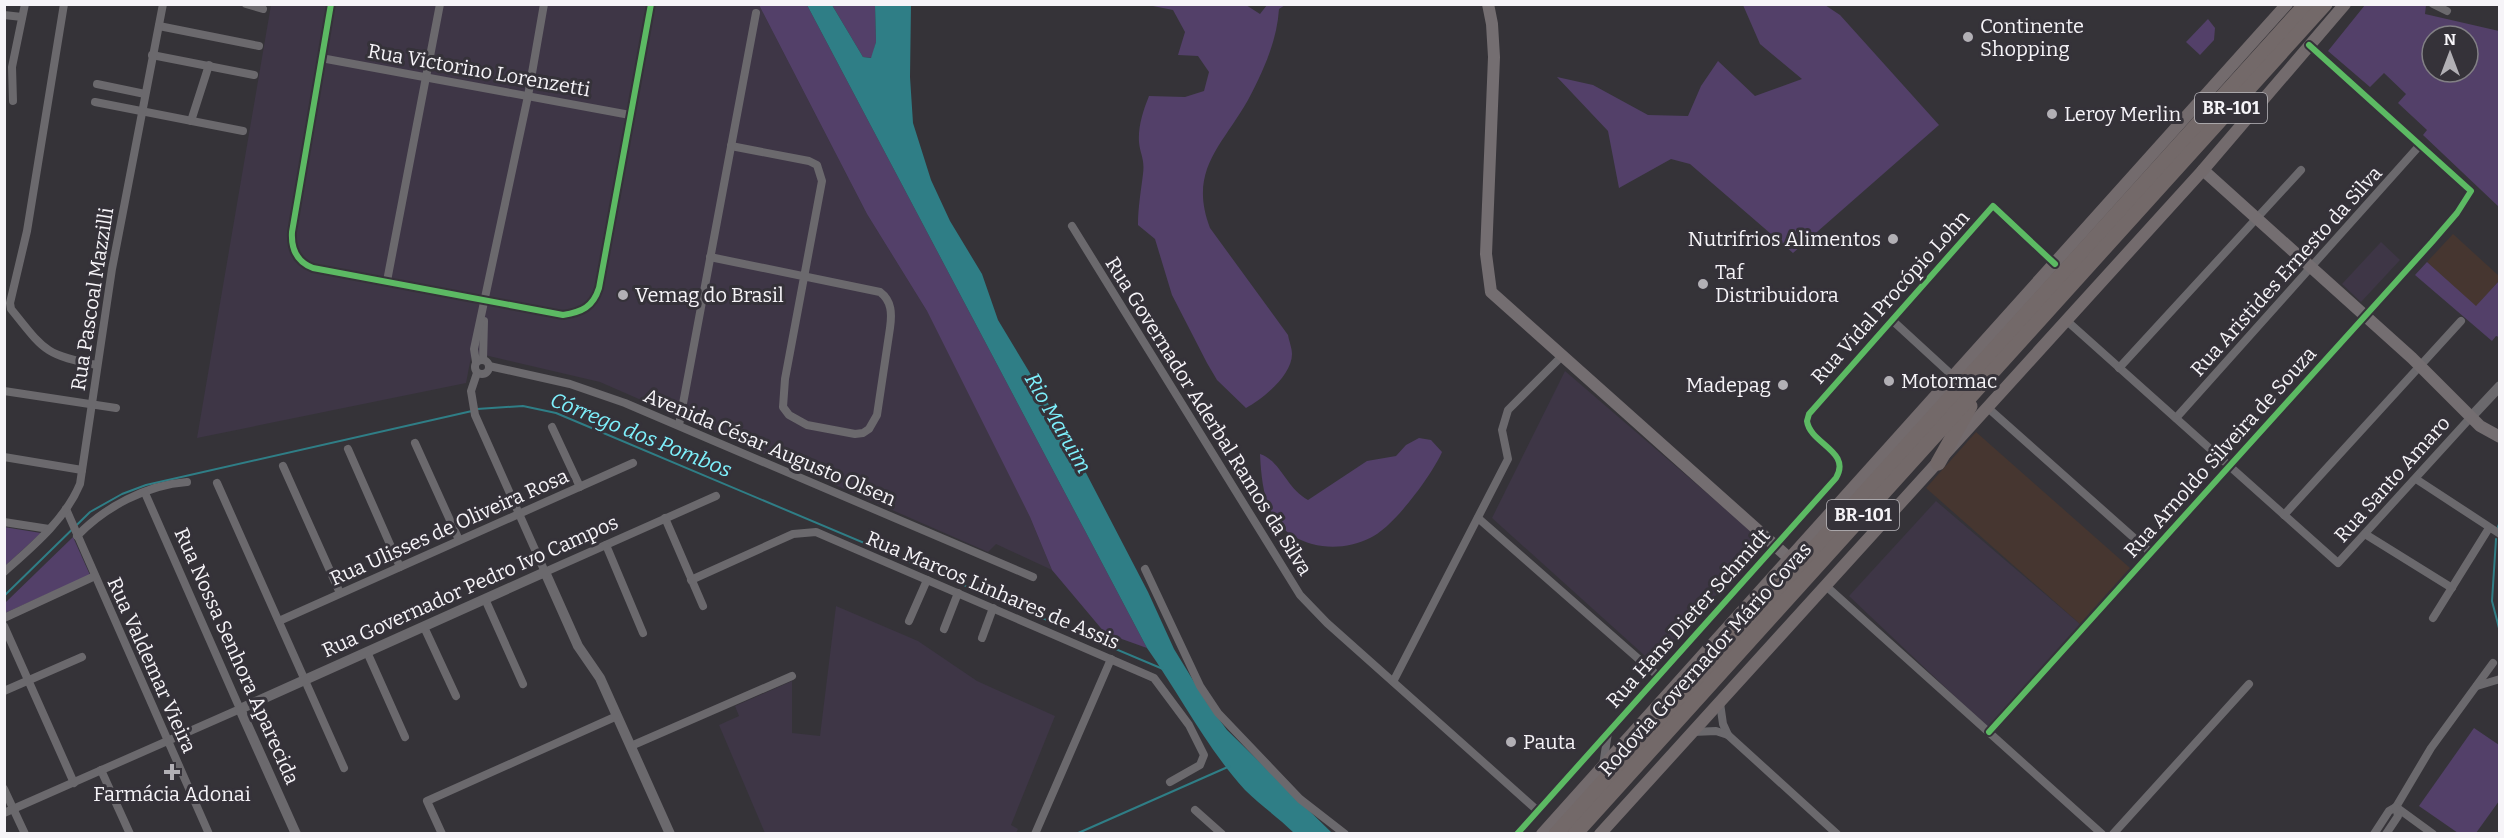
<svg xmlns="http://www.w3.org/2000/svg" width="2504" height="838" viewBox="0 0 2504 838" font-family="Bitter,serif">
  <rect width="100%" height="100%" fill="#353338"/>
  <g fill="#3e3646">
    <path d="M271,5h488l108,209 60,97 103,206 22,53 -56,-26 -8,8 -388,-170 -128,-30 -6,31 -269,55z"/>
    <path d="M2381,242l19,18 -39,42 -19,-18z"/>
    <path d="M1565,371l199,171 -110,122 -162,-146z"/>
    <path d="M1936,501l144,123 -92,104 -139,-132z"/>
    <path d="M836,606l82,35 59,40 78,35 -44,109 7,4 -2,4h-251l-46,-108 20,-9 -4,-10 57,-25v52l28,3z"/>
  </g>
  <g fill="#463630">
    <path d="M2453,234l46,42v5l-23,26 -49,-45z"/>
    <path d="M1976,432l154,136 -50,56 -154,-136z"/>
  </g>
  <g fill="#534069" fill-rule="evenodd">
    <path d="M759,5h48l340,643 -42,-15 -53,-63 -22,-53 -103,-206 -60,-97z"/>
    <path d="M832,5h43l1,37 -4,16 -9,-1z"/>
    <path d="M1148,5h98l14,9 7,-9h18l-6,4c-2,32 -16,63 -31,91 -26,46 -60,70 -38,128l78,107c1,6 4,13 4,19 0,21 -29,45 -46,54l-29,-28 -10,-17 -35,-68 -17,-56 -17,-14c0,-18 3,-34 5,-51 2,-15 -3,-20 -4,-32 -1,-16 4,-31 10,-46l36,1 19,-6 5,-19 -11,-16 -20,-1 7,-23 -12,-22z"/>
    <path d="M1743,5h82l15,10 99,110 -146,128 -103,-89 -19,-5 -52,29 -11,-57 -51,-54 36,8 55,30 40,1 13,-30 17,-25 37,35 47,-17 -42,-35z"/>
    <path d="M2365,5h61l-1,9 74,17v176l-76,-72 4,-5 -29,-27 8,-9 -22,-21 -14,14 -42,-36zM2432,36h36v36h-36z"/>
    <path d="M2208,19l7,9 -1,12 -14,15 -14,-13z"/>
    <path d="M2427,262l49,44 23,-25v56l-3,-1 -4,5 -77,-66z"/>
    <path d="M1419,438l12,2 11,12c-10,23 -49,76 -72,86 -18,9 -39,11 -58,6 -44,-12 -50,-49 -52,-90 21,7 26,34 48,46l59,-39 29,-5 10,-11z"/>
    <path d="M4,527l37,6 -36,33h-1z"/>
    <path d="M73,537l17,38 -85,38v-10z"/>
    <path d="M2474,728l25,17v56l-23,32h-18l-39,-27z"/>
  </g>
  <path fill="#2f7e86" d="M807,5h25l31,52 8,1 5,-16 -1,-37h36l-1,72 3,46 18,57 19,41 32,53 16,46 62,103 88,169 26,57 33,54 20,27 105,103h-38c-15,-15 -34,-28 -49,-43 -39,-43 -65,-95 -98,-142z"/>
  <g fill="none" stroke-linecap="round" stroke-linejoin="round">
    <g stroke="#2f7e86" stroke-width="2">
      <path d="M477,409l46,-3 33,7 607,256"/>
      <path d="M2498,527l2,-6"/>
      <path d="M2496,539l-4,62 8,31"/>
      <path d="M4,596l86,-84 32,-18 24,-9 326,-74"/>
      <path d="M1076,834l154,-68"/>
    </g>
    <g stroke="#6b696d" stroke-width="8">
      <path d="M64,4l-37,227 -17,72 1,6c33,41 33,46 86,56"/>
      <path d="M246,4l17,5"/>
      <path d="M331,4l-39,228c-1,17 5,30 21,36l250,47c19,-3 30,-8 36,-27l52,-284"/>
      <path d="M2433,4l14,7"/>
      <path d="M4,15l18,2"/>
      <path d="M159,26l100,20"/>
      <path d="M152,55l102,20"/>
      <path d="M321,58l309,57"/>
      <path d="M97,84l48,10"/>
      <path d="M13,101l-1,-34 13,-63"/>
      <path d="M95,102l148,29"/>
      <path d="M191,121l18,-56"/>
      <path d="M1072,226l228,369 27,28 211,188"/>
      <path d="M710,257l170,35c12,9 12,22 10,36l-13,87 -8,14 -6,4 -8,1 -48,-9 -18,-10 -6,-8 2,-28 37,-198 -5,-16 -8,-4 -78,-15"/>
      <path d="M387,281l53,-277"/>
      <path d="M1893,321l61,56"/>
      <path d="M2067,321l271,242 133,-146"/>
      <circle cx="482" cy="367" r="7"/>
      <path d="M483,360l1,-39"/>
      <path d="M476,362l-2,-13 54,-253 16,-92"/>
      <path d="M489,366l81,18 55,19 408,174"/>
      <path d="M2119,368l182,-198"/>
      <path d="M477,373l-6,18 4,24 70,157 171,-76"/>
      <path d="M4,391l112,17"/>
      <path d="M1988,408l163,145"/>
      <path d="M2176,418l244,-273"/>
      <path d="M679,425l77,-412"/>
      <path d="M552,427l28,60"/>
      <path d="M415,443l44,97"/>
      <path d="M348,449l52,118"/>
      <path d="M4,457l78,13"/>
      <path d="M283,466l57,127"/>
      <path d="M2416,479l84,55"/>
      <path d="M217,483l127,285"/>
      <path d="M66,509l143,325"/>
      <path d="M2284,515l177,-194"/>
      <path d="M665,518l38,88"/>
      <path d="M1478,518l180,158"/>
      <path d="M4,522l45,7"/>
      <path d="M2365,534l87,54"/>
      <path d="M77,536c28,-29 69,-51 110,-54"/>
      <path d="M606,545l37,88"/>
      <path d="M1145,569l55,117 18,27 82,86 45,35"/>
      <path d="M4,572c28,-25 61,-52 76,-88l32,-215 51,-265"/>
      <path d="M691,580l102,-46 23,-2 338,146 35,47 15,30 -4,10 -30,17"/>
      <path d="M1826,586l276,248"/>
      <path d="M485,599l38,85"/>
      <path d="M4,618l91,-42"/>
      <path d="M2433,618l56,-90"/>
      <path d="M279,621l354,-158"/>
      <path d="M909,621l18,-41"/>
      <path d="M4,626l70,157"/>
      <path d="M424,627l32,69"/>
      <path d="M944,629l14,-36"/>
      <path d="M982,638l11,-30"/>
      <path d="M367,652l38,85"/>
      <path d="M1394,680l114,-221 -6,-29 6,-20 53,-53"/>
      <path d="M2477,686l23,-7"/>
      <path d="M4,691l78,-34"/>
      <path d="M1720,703l3,21 5,11 109,99"/>
      <path d="M1693,732l23,-1 12,4"/>
      <path d="M1989,732l443,-490 25,-29 14,-22 -162,-146"/>
      <path d="M631,746l161,-70"/>
      <path d="M1603,765l5,-32"/>
      <path d="M101,770l29,64"/>
      <path d="M4,789l21,45"/>
      <path d="M2396,807l37,27"/>
      <path d="M1195,810l27,24"/>
      <path d="M4,813l236,-104 -95,-216"/>
      <path d="M442,834l-15,-33 190,-85"/>
      <path d="M1035,834l76,-175"/>
      <path d="M1517,834l319,-356c16,-27 -26,-34 -29,-57l2,-7 184,-208 62,58"/>
      <path d="M2113,834l136,-150"/>
      <path d="M2374,834l15,-23 7,-4 35,-59 62,-85"/>
      <path d="M2386,834l12,-18 -2,-9"/>
    </g>
    <g stroke="#6b696d" stroke-width="10">
      <path d="M2471,417l29,-31"/>
      <path d="M296,834l-56,-125 305,-137 33,74 22,32 70,156"/>
    </g>
    <g stroke="#746e71" stroke-width="12">
      <path d="M1488,4l4,20 2,33 -8,197 5,38 299,267"/>
      <path d="M2203,170l209,188 68,68 20,11"/>
    </g>
    <g stroke="#736b6d" stroke-width="12">
      <path d="M1542,834l745,-830"/>
      <path d="M1600,834l603,-664 142,-166"/>
    </g>
    <g stroke="#736969" stroke-width="15">
      <path d="M1938,463l32,-57"/>
      <path d="M1556,834l750,-830"/>
      <path d="M1575,834l750,-830"/>
    </g>
    <g stroke="#353239" stroke-width="10">
      <g id="cycleway">
        <path d="M331,4l-39,228c-1,17 5,30 21,36l250,47c19,-3 30,-8 36,-27l52,-284"/>
        <path d="M1989,732l443,-490 25,-29 14,-22 -162,-146"/>
        <path d="M1517,834l319,-356c16,-27 -26,-34 -29,-57l2,-7 184,-208 62,58"/>
      </g>
    </g>
    <use href="#cycleway" stroke="#5cba63" stroke-width="6"/>
  </g>
  <g fill="#b2b0b5" stroke="#353239" stroke-width="2">
    <circle cx="1968" cy="37" r="6"/>
    <circle cx="2052" cy="114" r="6"/>
    <circle cx="1893" cy="239" r="6"/>
    <circle cx="1703" cy="284" r="6"/>
    <circle cx="623" cy="295" r="6"/>
    <circle cx="1889" cy="381" r="6"/>
    <circle cx="1783" cy="385" r="6"/>
    <circle cx="1511" cy="742" r="6"/>
    <path d="M169 763h6v6h6v6h-6v6h-6v-6h-6v-6h6z"/>
  </g>
  <g text-anchor="middle" stroke-width="6" stroke-linejoin="round" paint-order="stroke">
    <g fill="#353239" stroke="#bcbabf" stroke-width="1.5">
      <rect x="2195" y="93" width="72" height="30" rx="4.5"/>
      <rect x="1827" y="500" width="72" height="30" rx="4.5"/>
    </g>
    <g font-size="18" font-weight="bold" fill="#f6f4f8">
      <text x="2231" y="114">BR-101</text>
      <text x="1863" y="521">BR-101</text>
    </g>
    <g font-size="20" fill="#f6f4f8" stroke="#353239" text-anchor="start">
      <text x="1980" y="33">Continente<tspan x="1980" dy="23">Shopping</tspan></text>
      <text x="2064" y="121">Leroy Merlin</text>
      <text x="1881" y="246" text-anchor="end">Nutrifrios Alimentos</text>
      <text x="1715" y="279">Taf<tspan x="1715" dy="23">Distribuidora</tspan></text>
      <text x="635" y="302">Vemag do Brasil</text>
      <text x="1901" y="388">Motormac</text>
      <text x="1771" y="392" text-anchor="end">Madepag</text>
      <text x="1523" y="749">Pauta</text>
      <text x="172" y="801" text-anchor="middle">Farmácia Adonai</text>
    </g>
    <g font-size="20" fill="#f6f4f8" stroke="#353239">
      <text transform="translate(479 70) rotate(10)" y="7">Rua Victorino Lorenzetti</text>
      <text transform="translate(2286 271) rotate(-48)" y="7">Rua Aristides Ernesto da Silva</text>
      <text transform="translate(1890 297) rotate(-48)" y="7">Rua Vidal Procópio Lohn</text>
      <text transform="translate(92 299) rotate(-81)" y="7">Rua Pascoal Mazzilli</text>
      <text transform="translate(1209 416) rotate(58)" y="7">Rua Governador Aderbal Ramos da Silva</text>
      <text transform="translate(770 447) rotate(23)" y="7">Avenida César Augusto Olsen</text>
      <text transform="translate(2220 452) rotate(-48)" y="7">Rua Arnoldo Silveira de Souza</text>
      <text transform="translate(2392 479) rotate(-48)" y="7">Rua Santo Amaro</text>
      <text transform="translate(449 527) rotate(-24)" y="7">Rua Ulisses de Oliveira Rosa</text>
      <text transform="translate(470 586) rotate(-24)" y="7">Rua Governador Pedro Ivo Campos</text>
      <text transform="translate(993 590) rotate(23)" y="7">Rua Marcos Linhares de Assis</text>
      <text transform="translate(1688 618) rotate(-48)" y="7">Rua Hans Dieter Schmidt</text>
      <text transform="translate(237 656) rotate(66)" y="7">Rua Nossa Senhora Aparecida</text>
      <text transform="translate(1705 659) rotate(-48)" y="7">Rodovia Governador Mário Covas</text>
      <text transform="translate(152 665) rotate(66)" y="7">Rua Valdemar Vieira</text>
    </g>
    <g font-size="21" font-style="italic" fill="#7ef1fd" stroke="#353239">
      <text transform="translate(1058 423) rotate(60)" y="7">Rio Maruim</text>
      <text transform="translate(641 435) rotate(22)" y="7">Córrego dos Pombos</text>
    </g>
  </g>
  <rect width="2504" height="838" fill="none" stroke="#f6f4f8" stroke-width="12"/>
  <g transform="translate(2450 54)"><circle r="28" fill="#353239" stroke="#828085" stroke-width="1.5"/>
  <path d="M0-4.5L10 22L0 15L-10 22Z" fill="#b2b0b5"/>
  <text y="-9" font-size="16" font-weight="bold" text-anchor="middle" fill="#f6f4f8">N</text>
  </g>
</svg>
